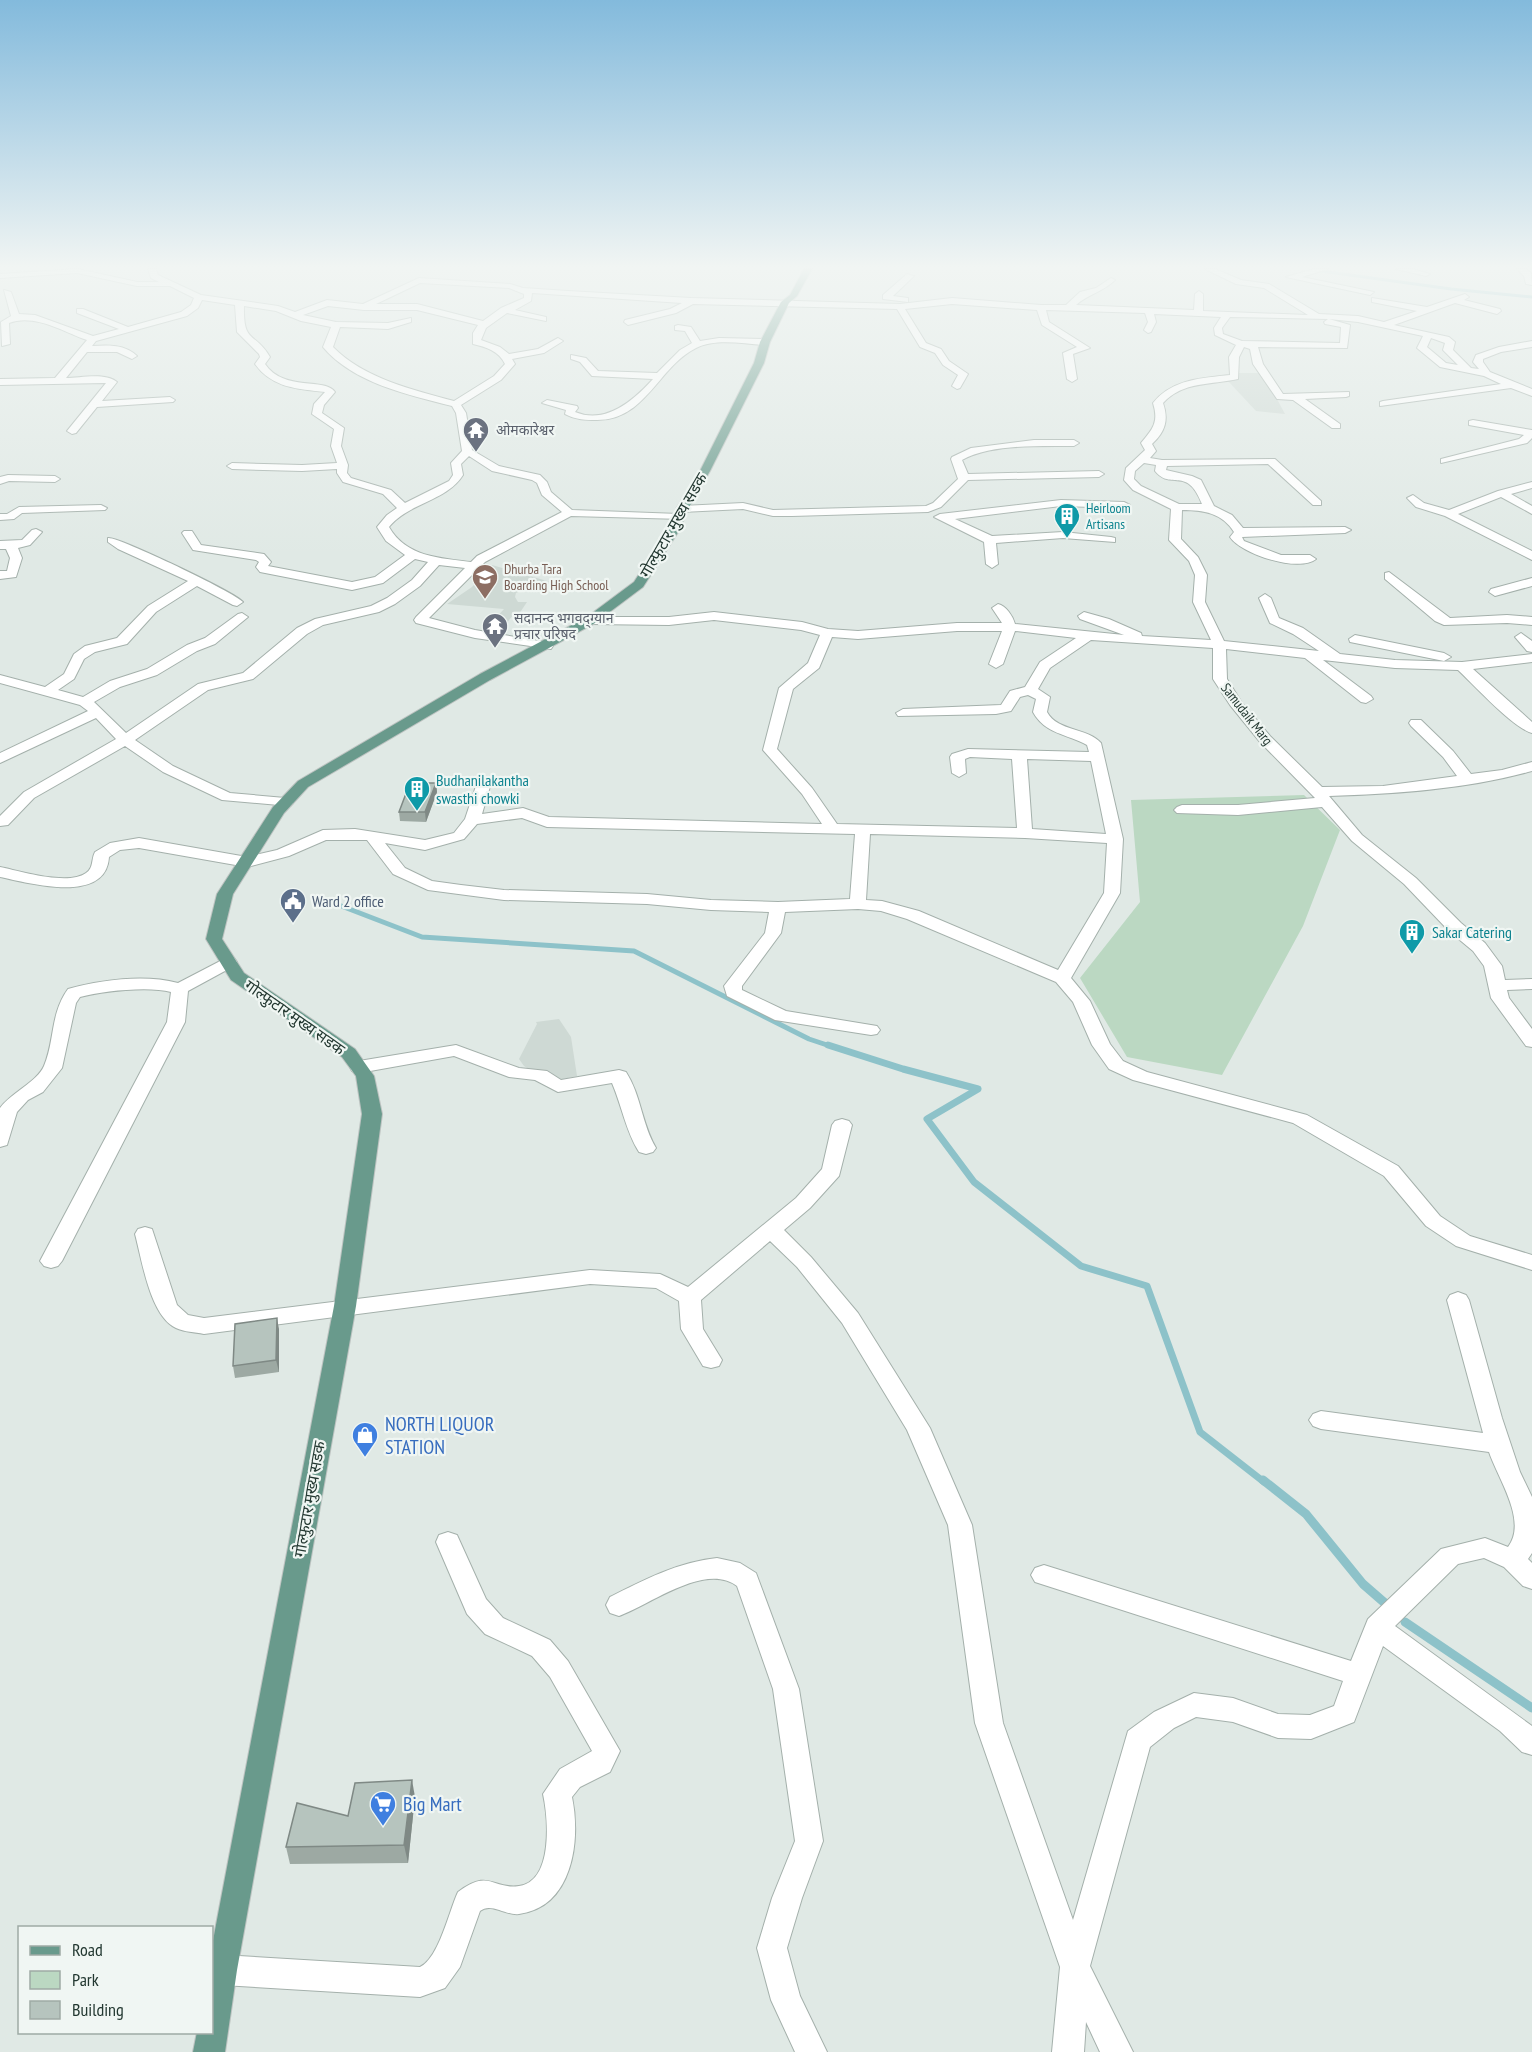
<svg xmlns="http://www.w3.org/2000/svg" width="1532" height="2052" viewBox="0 0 1532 2052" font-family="'PT Sans Narrow','Noto Sans Devanagari',sans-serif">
  <rect width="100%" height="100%" fill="#e0e9e5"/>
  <g fill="#ced9d4">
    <path d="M1238,373h25l22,41 -29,-3 -28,-30z"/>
    <path d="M492,565l62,18 -28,5 -10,5 -1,4 3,5h9l-8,12h-5l-18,22 -15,-2 23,-25 -57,-5 25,-17z"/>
    <path d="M559,1019l12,18 6,39 -28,6 -25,-16 -5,-7 18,-35 -1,-2z"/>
  </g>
  <path fill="#bbd8c2" d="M1304,795l36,35 -37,96 -81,149 -95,-18 -47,-79 60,-76 -9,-102z"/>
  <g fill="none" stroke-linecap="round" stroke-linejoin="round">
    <path stroke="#8dc2c9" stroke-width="3" d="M1321,271l130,18 81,8"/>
    <path stroke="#8dc2c9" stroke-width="5" d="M318,897l104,40 212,14 175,88 24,8"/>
    <path stroke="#8dc2c9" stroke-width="7" d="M828,1045l75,24 75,20 -51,30 47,63 107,84 66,20 53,146 64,50"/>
    <g stroke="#8dc2c9" stroke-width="9">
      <path d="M1263,1480l43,34 57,70 23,20"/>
      <path d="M1405,1622l127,86"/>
    </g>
    <g stroke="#a4b0ab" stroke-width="2">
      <g id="minor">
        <path d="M78,269l59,13h22l-8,-4 -3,-9h8l2,6 43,20 77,11 17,6 32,-12 36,4 56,-26 91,6 13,4 45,3 123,7 209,6 52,-6 89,7h25l14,-13 16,-4 15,-10 4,2c-12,12 -27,14 -39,25l118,5 1,-16 4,-3 4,3v17l105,4 -44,-27 -28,-4 -31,-15h10l26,11 28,4 50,30 39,2 26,6 33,-11 -45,-9v-4l55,9 38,-13 4,3 -5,3 36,9 1,2 -4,3 -42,-11 -61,22 55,12 6,5 -2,8 18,18 8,1 -6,-7 3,-7 23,-8 33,-6v6l-31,5 -18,7v3l7,10 42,17v7l-21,-8 -131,18v-4l3,-1 118,-17 -17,-8 -44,-9 -23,-19 6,-12 -65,-14 -29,-3 21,6 -3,23 -89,-1 5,17 20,30 66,-2v4l-3,1 -41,2 35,25v4h-8l-39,-28 -16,-1 -24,-35 -3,-15 -6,-2 -5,10 -1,22c-26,6 -55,2 -75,24 6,17 2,29 -11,41l4,7 -6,7 12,2 113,-1 46,42v4h-8l-45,-41 -101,2 -1,4 26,6 9,4 13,26 18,9 11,13 102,-1 6,3 -6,3 -103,4 2,4 37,14h29l6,4c-17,14 -75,-5 -86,-22l4,-5c-12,-19 -30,-22 -52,-22l-1,29 17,18 9,18 -2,27 19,39 95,10 -26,-17 -23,-11 -11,-25 6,-4 6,4 8,20 24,10 37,26 55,6 67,2 70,-8v8l-59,7 59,53v11c-19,-5 -58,-48 -74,-63l-63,-2 -72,-8 48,36 2,3 -7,4 -5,-1 -56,-44 -79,-9 1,30 15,24 28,33 52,51 61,-1 74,-10 -14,-19 -32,-31 -2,-3 2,-3h10l32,31 18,23 31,-4 30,-8v9c-65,18 -135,23 -203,25l33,39 54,43 45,45 24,20 17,23 3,14 27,-1v10l-25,1 2,8 23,31v18l-6,-1 -35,-48 -7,-32 -11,-15 -24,-20 -45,-47 -52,-43 -30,-34 -84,8 -61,-2 -3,-3 3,-3 5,-2h56l77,-7 -55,-56 -30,-37 -17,-26v-31l-122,-8 -41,28 -12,21 12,8 -3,15c11,20 40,15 54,31l22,96 -3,54 -49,85 19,23 20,43 13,17 24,11 160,43 91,51 42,50 30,20 62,19v15l-76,-24 -30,-20 -42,-50 -91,-53 -160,-43 -24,-11 -17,-24 -19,-43 -17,-20 -149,-63 -26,-8 -23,-2 -73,3 -4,21 -39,53v4l44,21 91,15 3,4 -3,4 -6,1 -96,-15 -48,-24 -3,-10 41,-53 4,-21 -58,-2 -64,-6 -143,-4 -76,-10 -35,-16 -26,-34h-41l-37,16 -42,11 -108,-19 -19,2 -11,7c-3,48 -80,26 -109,20v-10c20,4 68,19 86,6 8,-5 5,-14 9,-21l15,-9 29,-5 108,19 30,-7 46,-20 32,-1 70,11 29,-7 11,-14 12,-36 7,-4 7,4 -9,31 41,-6 26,9 273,7 -20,-30 -39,-44 16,-62 29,-25 12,-28 -19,-5 -87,-10 -45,5 -78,-1 -6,-4 2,-3h82l45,-5 88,10 26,7 30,2 99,-8h45l-10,-15 6,-4c8,2 15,12 17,20l109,11 -44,-16 -2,-3 6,-4 25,7 32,14 1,3 69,4 -18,-38 2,-27 -6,-14 -20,-21 2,-31 -38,-19 -9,-10 2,-12 19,-18 -4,-7c12,-14 18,-21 12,-40 19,-24 49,-25 77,-28l-1,-18 7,-12 -21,-10 -1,-7 7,-11 -67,-3 2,8 -5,10 -3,1 -4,-3 4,-8 -3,-9 -99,-3 3,12 41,26 -17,6 4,25 -5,3 -5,-3 -4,-26 14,-6 -35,-22 -5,-15 -85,-6 -47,5 21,34 15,6 8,12 19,13 -8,14 -3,1 -5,-3 6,-11 -15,-10 -8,-12 -15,-6 -23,-38 -204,-5 -17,9 -48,12 -4,-3 1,-2 45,-11 12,-6 -150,-10 -1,8 -16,9 31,7v4l-39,-8 -21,15 -5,12 19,7 9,7 29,-5 20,-11 5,3 -19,12 -32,6 3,5 -14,16 -40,25 5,8 6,37 27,16 41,9 7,7 4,10 21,18 107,4 4,1v4l-112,-3 -86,46 -56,56 46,12 76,13 2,3 -2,3 -76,-11 -59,-15 -2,-3 2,-3 49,-49 -26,-3 -19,21 -25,18 -16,8 -56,13 -16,9 -54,45 -45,11 -73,50 38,26 57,27 55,5 8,5 -3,3 -68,-6 -59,-28 -38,-26 -91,52 -26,27 -8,1v-10l24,-24 92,-53 -20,-21 -96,45v-10l88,-42 -8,-6 -80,-22v-8l45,12 19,-13 10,-20 11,-8 32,-8 31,-32 40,-25 -70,-32 -10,-7v-4c9,-2 126,54 135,64l-6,4 -4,-1 -36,-19 -41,26 -29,32 -32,8 -11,7 -10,20 -16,11 25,7 27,-16 37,-12 40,-24 18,-7 33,-24 4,-1 6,4 -33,27 -18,7 -40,24 -37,12 -26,15 32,31 72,-49 45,-11 54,-45 18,-9 56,-13 16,-8 25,-18 16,-18 -13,-3 -32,24 -31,7 -92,-18 -4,-5 3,-5 -3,-2 -63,-10 -11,-17 2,-2h8l9,14 63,9 7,8 -3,4 84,16 23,-5 30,-22 -19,-14 -9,-14 10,-12 10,-7 -14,-14 -40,-12 -6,-9v-4l-35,2 -70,-2 -5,-3 5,-3 70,2 35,-2 -6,-17 3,-17 -22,-15 2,-10 11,-12c-27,-3 -53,-4 -70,-28l5,-7 -1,-3 -22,-22 -2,-27 -33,-5 -4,8 -11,8 -91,25 -4,5c16,-1 33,-2 45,10l-5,3 -15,-7h-30l-21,26c14,0 39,-6 51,4l-15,19 68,-4 5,3 -2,2 -76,5 -21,26 -4,1 -5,-3 39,-48 -106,2v-6l55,-1 32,-38c-23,-8 -53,-27 -78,-17l1,21 -8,2 -1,-24 10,-6 -7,-26 7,2 8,22 16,1 58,21 26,-7 -42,-16v-4h6l45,18 53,-15 10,-7 3,-7 -24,-12h-33l-60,-13 -77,5v-4zM420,283l89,5 15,6v4l-23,10 -18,13 -66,-17h-41zM244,306l32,5 25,10 30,6 -8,20c30,36 86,48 129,59l4,7 6,38 -11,12 2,12 -4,6 -44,22 -14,-13 -40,-12 -4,-5 1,-8 -7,-19 3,-18 -22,-15 2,-8 11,-13c-10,-15 -51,0 -70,-28l5,-7c-15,-26 -27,-12 -26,-51zM328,306l36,4h53l61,15 -5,8v11c13,3 26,7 32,20l-11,12 -40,25c-41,-11 -91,-23 -121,-54l7,-20 48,2 23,-7v-4l-23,5 -52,-1 -33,-7zM1230,317l98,2 -4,3 1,2 16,3 -1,16 -98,-2 -19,-7 -1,-6zM1431,338l14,5 -2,7 15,15 -12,-2 -19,-16zM469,456l23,15 40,9 5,3 5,12 20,17 -85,44 -6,6c-31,-4 -65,-5 -82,-35 19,-24 58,-26 74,-52l-2,-11zM1144,463l12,2 -1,6c16,20 32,-6 47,33h-23l-38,-18 -7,-7 1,-8zM957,631h45l-13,33 7,4 7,-4 12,-33 61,7 -36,24 -15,25 -15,4 -9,14 -98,4 -7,4 2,3 98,-2 15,-3 9,-14 8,-2 8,4 -3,13c12,22 34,22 54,33l2,7 -121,-3 -16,5 -2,3 2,16 7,4 7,-4 -1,-14 5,-2 42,2 5,69 -180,-4 -25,-36 -35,-39 16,-60 26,-21 13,-31 26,2zM1027,759l64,2 15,73 -74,-5zM522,818l25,9 308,7 -5,65 -72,3 -67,-2 -64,-6 -143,-4 -43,-5 -29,-4 -27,-13 -20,-25 40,7 39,-11 13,-15zM870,834l155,4 82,5 -3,50 -46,77 -139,-59 -37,-10 -16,-1z"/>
        <path d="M1314,269h14l-26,8 72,15 -4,3 -84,-18z"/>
        <path d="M1396,269h16l18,5 -4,2z"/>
        <path d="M1517,269h9l5,4 1,12 -6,-1 -2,-8z"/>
        <path d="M907,274l7,2 -21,20 15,2v4l-25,-3v-4z"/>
        <path d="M678,325l13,2 9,14 19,-3 46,1 5,3 -5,3c-22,-1 -49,-7 -69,3 -38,19 -50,72 -99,72 -11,0 -21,0 -32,-6l1,-4 -24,-7 5,-3 30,6 1,2 -3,4c31,13 59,-12 78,-33l-61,-3 -12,-14 -9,-3v-4l15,3 12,13 59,2 23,-23 12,-7 -7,-12 -10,-1v-4z"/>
        <path d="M1473,420l59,10v8l-5,5 -86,20v-4l78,-20 5,-4 -55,-10v-4z"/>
        <path d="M1034,440h40l5,3 -5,3c-34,0 -83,-2 -112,14l6,14 131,-3 5,3 -5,3 -131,3 -27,27 -13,5 -136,4h-19l-30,-7 -61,3 -6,-3 6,-3 61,-3 30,7 153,-4 7,-3 25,-24 -7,-20 1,-2 19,-9z"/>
        <path d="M8,475l47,1 5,3 -5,3 -46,-1 -9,3v-7z"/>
        <path d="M1532,482v6l-21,6 21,12v8l-31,-17 -43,17 74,37v9l-87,-44 -29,-9 -9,-9 6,-3 11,8 25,7 49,-19z"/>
        <path d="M1061,500l63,2 6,3 -6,3 -63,-2 -106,13 37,17 71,-4 48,5 4,1v4l-52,-4 -67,5 2,21 -6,4 -6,-4 -2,-22 -50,-25 6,-3z"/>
        <path d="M101,505l6,3 -2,2 -83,3 -8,6 -14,1v-6h7l12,-7z"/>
        <path d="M36,529l6,3 -12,13 -12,3 4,10 -6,19 -16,2v-8h7l3,-13 -4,-9h-6v-8l22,-1 10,-10z"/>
        <path d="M1389,572l61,46 57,-3 25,2v8l-25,-2 -63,2 -9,-4 -50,-42v-6z"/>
        <path d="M1532,578v8l-37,10 -6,-4 2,-3z"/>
        <path d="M1521,633l11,8v11l-5,-1 -12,-14z"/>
        <path d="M1355,635l89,18 7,4 -7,4 -94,-19 -1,-3z"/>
        <path d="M228,957l6,1 3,4 -3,4 -46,25 -3,31 -123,239 -4,5 -7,2 -7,-2 -4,-5 127,-239 4,-30c-23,-6 -68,-1 -91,5l-4,6 -14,65 -19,24 -15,8 -11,12 -10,33 -7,2v-39c12,-16 37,-26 44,-42 11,-26 6,-52 24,-77 33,-9 76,-15 110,-6z"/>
        <path d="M456,1045l63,23 28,3 14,9 58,-10 7,2c15,23 16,53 30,76l-3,4 -7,2 -7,-2c-13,-20 -17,-46 -27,-69l-54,9 -23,-12 -26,-3 -55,-21 -95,17 -7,-2 -2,-4 2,-4 7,-2z"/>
        <path d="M842,1119l7,2 3,4 -13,51 -29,32 -26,22 27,27 47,56 72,115 42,97 31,198 70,197 55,-189 26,-19 40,-19 39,5 45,16 32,1 24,-9 9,-25 -308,-99 -4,-7 4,-7 9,-3 307,96 17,-42 73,-70 44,-11 23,9c20,-26 -10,-68 -19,-95l-168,-23 -8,-3 -4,-6 4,-6 8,-3 162,22 -36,-133 3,-5 8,-3 8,3 3,5 33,118 18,54 12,25v56l-4,6 4,4v26l-9,-3 -19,-19 -20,-9 -26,6 -63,62 137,100v29l-10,-3 -22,-21 -117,-85 -29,76 -43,17 -33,-1 -45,-16 -37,-5 -22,11 -24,19 -60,219 43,86h-33l-14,-30 -2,30h-32l8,-85 -85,-244 -27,-198 -41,-95 -65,-107 -45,-56 -27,-26 -69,59 2,29 19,31 -3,6 -8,2 -8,-2 -22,-37 -2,-28 -23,-13 -66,-4 -386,50c-9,-2 -20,-2 -28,-6 -26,-12 -34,-68 -41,-94l3,-5 7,-2 7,2 25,76 11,10 16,3 386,-48 70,4 28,13 108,-89 26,-29 10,-44 3,-4z"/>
        <path d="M448,1532l9,3 29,64 17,19 47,22 18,21 52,90 -10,21 -30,15 -8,10c9,43 1,110 -53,117 -13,2 -28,-12 -39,-3l-20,56 -15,21 -25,9 -198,-12 -10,-4v-22l10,-4 198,12c19,-9 29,-56 38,-75 32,-24 34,-2 61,-6 35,-5 29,-69 24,-92l17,-25 32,-18 -42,-74 -18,-21 -47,-22 -18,-20 -31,-72 3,-7z"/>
        <path d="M717,1558l23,5 16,10 43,116 24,152 -21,57 -15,50 13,48 27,56h-32l-24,-52 -14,-52 15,-50 23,-57 -22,-152 -36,-103c-32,-24 -87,19 -118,30l-9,-3 -4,-8 4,-8c34,-17 68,-35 107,-39z"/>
      </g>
    </g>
    <g stroke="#bdc3c1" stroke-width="2">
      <path id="major" d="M804,269h8l-15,27 -8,7 -19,39 -6,21 -54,108 -22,38 -8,20 -37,58 -48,36 -105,57 -182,107 -24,26 -51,81 -11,45 22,34 111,76 19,27 8,38 -26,192 -119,664 -12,82h-32l4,-20h15v-86l122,-640 28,-192 -6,-38 -14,-19 -111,-77 -25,-41 11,-45 56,-87 25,-26 182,-107 107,-57 47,-35 34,-53 8,-20 24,-38 54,-108 6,-21 21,-40 9,-7z"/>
    </g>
    <use href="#minor" fill="#fff" fill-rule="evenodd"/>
    <use href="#major" fill="#699a8c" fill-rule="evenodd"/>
  </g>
  <g fill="#9da9a3">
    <path d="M436,783l1,9 -11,30 -26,-1 -1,-9z"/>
    <path d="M279,1329v43l-44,6 -2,-12z"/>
    <path d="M415,1797l-7,66 -118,1 -4,-17 62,-31z"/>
  </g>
  <g fill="#7f8985">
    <path d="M436,783l1,9 -11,30 -1,-10z"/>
    <path d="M277,1318l2,11v43l-3,-12z"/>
    <path d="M412,1780l3,17 -7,66 -4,-18z"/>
  </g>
  <g fill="#b6c4be" stroke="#7f8985" stroke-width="1.5">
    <path d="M410,783h26l-11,29h-26z"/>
    <path d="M277,1318l-1,42 -43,6 2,-42z"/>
    <path d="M412,1780l-8,65 -118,2 11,-44 51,13 7,-33z"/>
  </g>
  <linearGradient id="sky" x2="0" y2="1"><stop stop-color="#83badc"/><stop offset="0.48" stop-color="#f1f5f3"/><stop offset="1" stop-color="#f1f5f3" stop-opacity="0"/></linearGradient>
  <rect width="1532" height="556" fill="url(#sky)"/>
  <defs>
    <g id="temple-pin" transform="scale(1.35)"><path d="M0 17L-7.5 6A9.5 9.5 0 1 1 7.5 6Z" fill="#6b7280" stroke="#f0f6f3"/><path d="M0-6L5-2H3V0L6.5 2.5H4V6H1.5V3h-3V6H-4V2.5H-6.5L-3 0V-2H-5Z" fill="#fff"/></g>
    <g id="building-pin" transform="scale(1.35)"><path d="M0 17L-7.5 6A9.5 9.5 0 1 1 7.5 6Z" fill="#0f9aa8" stroke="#f0f6f3"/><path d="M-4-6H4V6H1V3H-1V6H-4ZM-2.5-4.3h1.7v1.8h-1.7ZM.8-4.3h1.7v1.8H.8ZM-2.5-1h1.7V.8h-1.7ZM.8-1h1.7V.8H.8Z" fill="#fff"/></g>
    <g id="school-pin" transform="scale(1.35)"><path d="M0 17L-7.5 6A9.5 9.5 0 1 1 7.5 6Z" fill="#8d6e63" stroke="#f0f6f3"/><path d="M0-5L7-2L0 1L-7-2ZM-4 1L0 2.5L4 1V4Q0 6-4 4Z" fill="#fff"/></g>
    <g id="civic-pin" transform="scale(1.35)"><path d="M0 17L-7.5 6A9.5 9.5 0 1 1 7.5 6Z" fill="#5c6f8a" stroke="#f0f6f3"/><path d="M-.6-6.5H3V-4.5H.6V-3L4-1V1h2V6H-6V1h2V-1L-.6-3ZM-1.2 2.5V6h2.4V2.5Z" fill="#fff"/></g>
    <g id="shop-pin" transform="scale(1.35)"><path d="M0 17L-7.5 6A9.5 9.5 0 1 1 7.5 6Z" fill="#3f7fe0" stroke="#f0f6f3"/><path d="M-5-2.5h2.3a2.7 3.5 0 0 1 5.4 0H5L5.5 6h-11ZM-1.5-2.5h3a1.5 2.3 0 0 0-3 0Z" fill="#fff"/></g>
    <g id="supermarket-pin" transform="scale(1.35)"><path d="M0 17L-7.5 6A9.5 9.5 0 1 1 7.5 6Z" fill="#3f7fe0" stroke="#f0f6f3"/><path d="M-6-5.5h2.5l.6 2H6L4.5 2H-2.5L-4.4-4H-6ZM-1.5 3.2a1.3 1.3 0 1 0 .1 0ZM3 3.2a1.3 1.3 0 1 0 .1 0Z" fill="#fff"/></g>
  </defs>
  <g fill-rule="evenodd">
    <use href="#temple-pin" x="476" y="430"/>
    <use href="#building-pin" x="1067" y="516"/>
    <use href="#school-pin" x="485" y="577"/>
    <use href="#temple-pin" x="495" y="626"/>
    <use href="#building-pin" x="417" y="789"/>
    <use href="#civic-pin" x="293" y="901"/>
    <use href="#building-pin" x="1412" y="932"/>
    <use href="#shop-pin" x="365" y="1435"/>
    <use href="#supermarket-pin" x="383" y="1804"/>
  </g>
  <g text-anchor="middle" stroke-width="4.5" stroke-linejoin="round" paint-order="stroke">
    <g font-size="14" fill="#5b616d" stroke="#f0f6f3" text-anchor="start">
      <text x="496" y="435">ओमकारेश्वर</text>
      <text x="514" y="623">सदानन्द भगवद्ग्यान<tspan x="514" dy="16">प्रचार परिषद</tspan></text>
    </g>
    <g font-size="14" fill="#0d838f" stroke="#f0f6f3" text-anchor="start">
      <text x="1086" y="513">Heirloom<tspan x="1086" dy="16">Artisans</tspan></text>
    </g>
    <g font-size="14" fill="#785e54" stroke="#f0f6f3" text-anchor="start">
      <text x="504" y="574">Dhurba Tara<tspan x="504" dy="16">Boarding High School</tspan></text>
    </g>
    <g font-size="14" fill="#233831" stroke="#f0f6f3">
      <text transform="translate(1247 714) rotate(52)" y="5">Samudaik Marg</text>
    </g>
    <g font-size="16" fill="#233831" stroke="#f0f6f3">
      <text transform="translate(673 525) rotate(-60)" y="6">गोल्फुटार मुख्य सडक</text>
      <text transform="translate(295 1017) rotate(35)" y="6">गोल्फुटार मुख्य सडक</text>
      <text transform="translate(309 1499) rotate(-80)" y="6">गोल्फुटार मुख्य सडक</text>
    </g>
    <g font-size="16" fill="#0d838f" stroke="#f0f6f3" text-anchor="start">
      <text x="436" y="786">Budhanilakantha<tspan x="436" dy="18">swasthi chowki</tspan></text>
      <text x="1432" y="938">Sakar Catering</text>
    </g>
    <g font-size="16" fill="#4e5e75" stroke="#f0f6f3" text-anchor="start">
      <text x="312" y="907">Ward 2 office</text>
    </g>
    <g font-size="20" fill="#366cbe" stroke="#f0f6f3" text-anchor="start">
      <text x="385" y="1431">NORTH LIQUOR<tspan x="385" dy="23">STATION</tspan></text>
      <text x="403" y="1811">Big Mart</text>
    </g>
  </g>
  <rect x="18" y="1926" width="195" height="108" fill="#f0f6f3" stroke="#9eaaa5" stroke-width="1.5"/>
  <rect x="30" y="1946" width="30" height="9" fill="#699a8c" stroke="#9eaaa5" stroke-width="1.5"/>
  <text x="72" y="1956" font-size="18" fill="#233831">Road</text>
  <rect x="30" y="1971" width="30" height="18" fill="#bbd8c2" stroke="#9eaaa5" stroke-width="1.5"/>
  <text x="72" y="1986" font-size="18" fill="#233831">Park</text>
  <rect x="30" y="2001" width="30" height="18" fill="#b6c4be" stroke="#9eaaa5" stroke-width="1.5"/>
  <text x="72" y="2016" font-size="18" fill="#233831">Building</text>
</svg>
